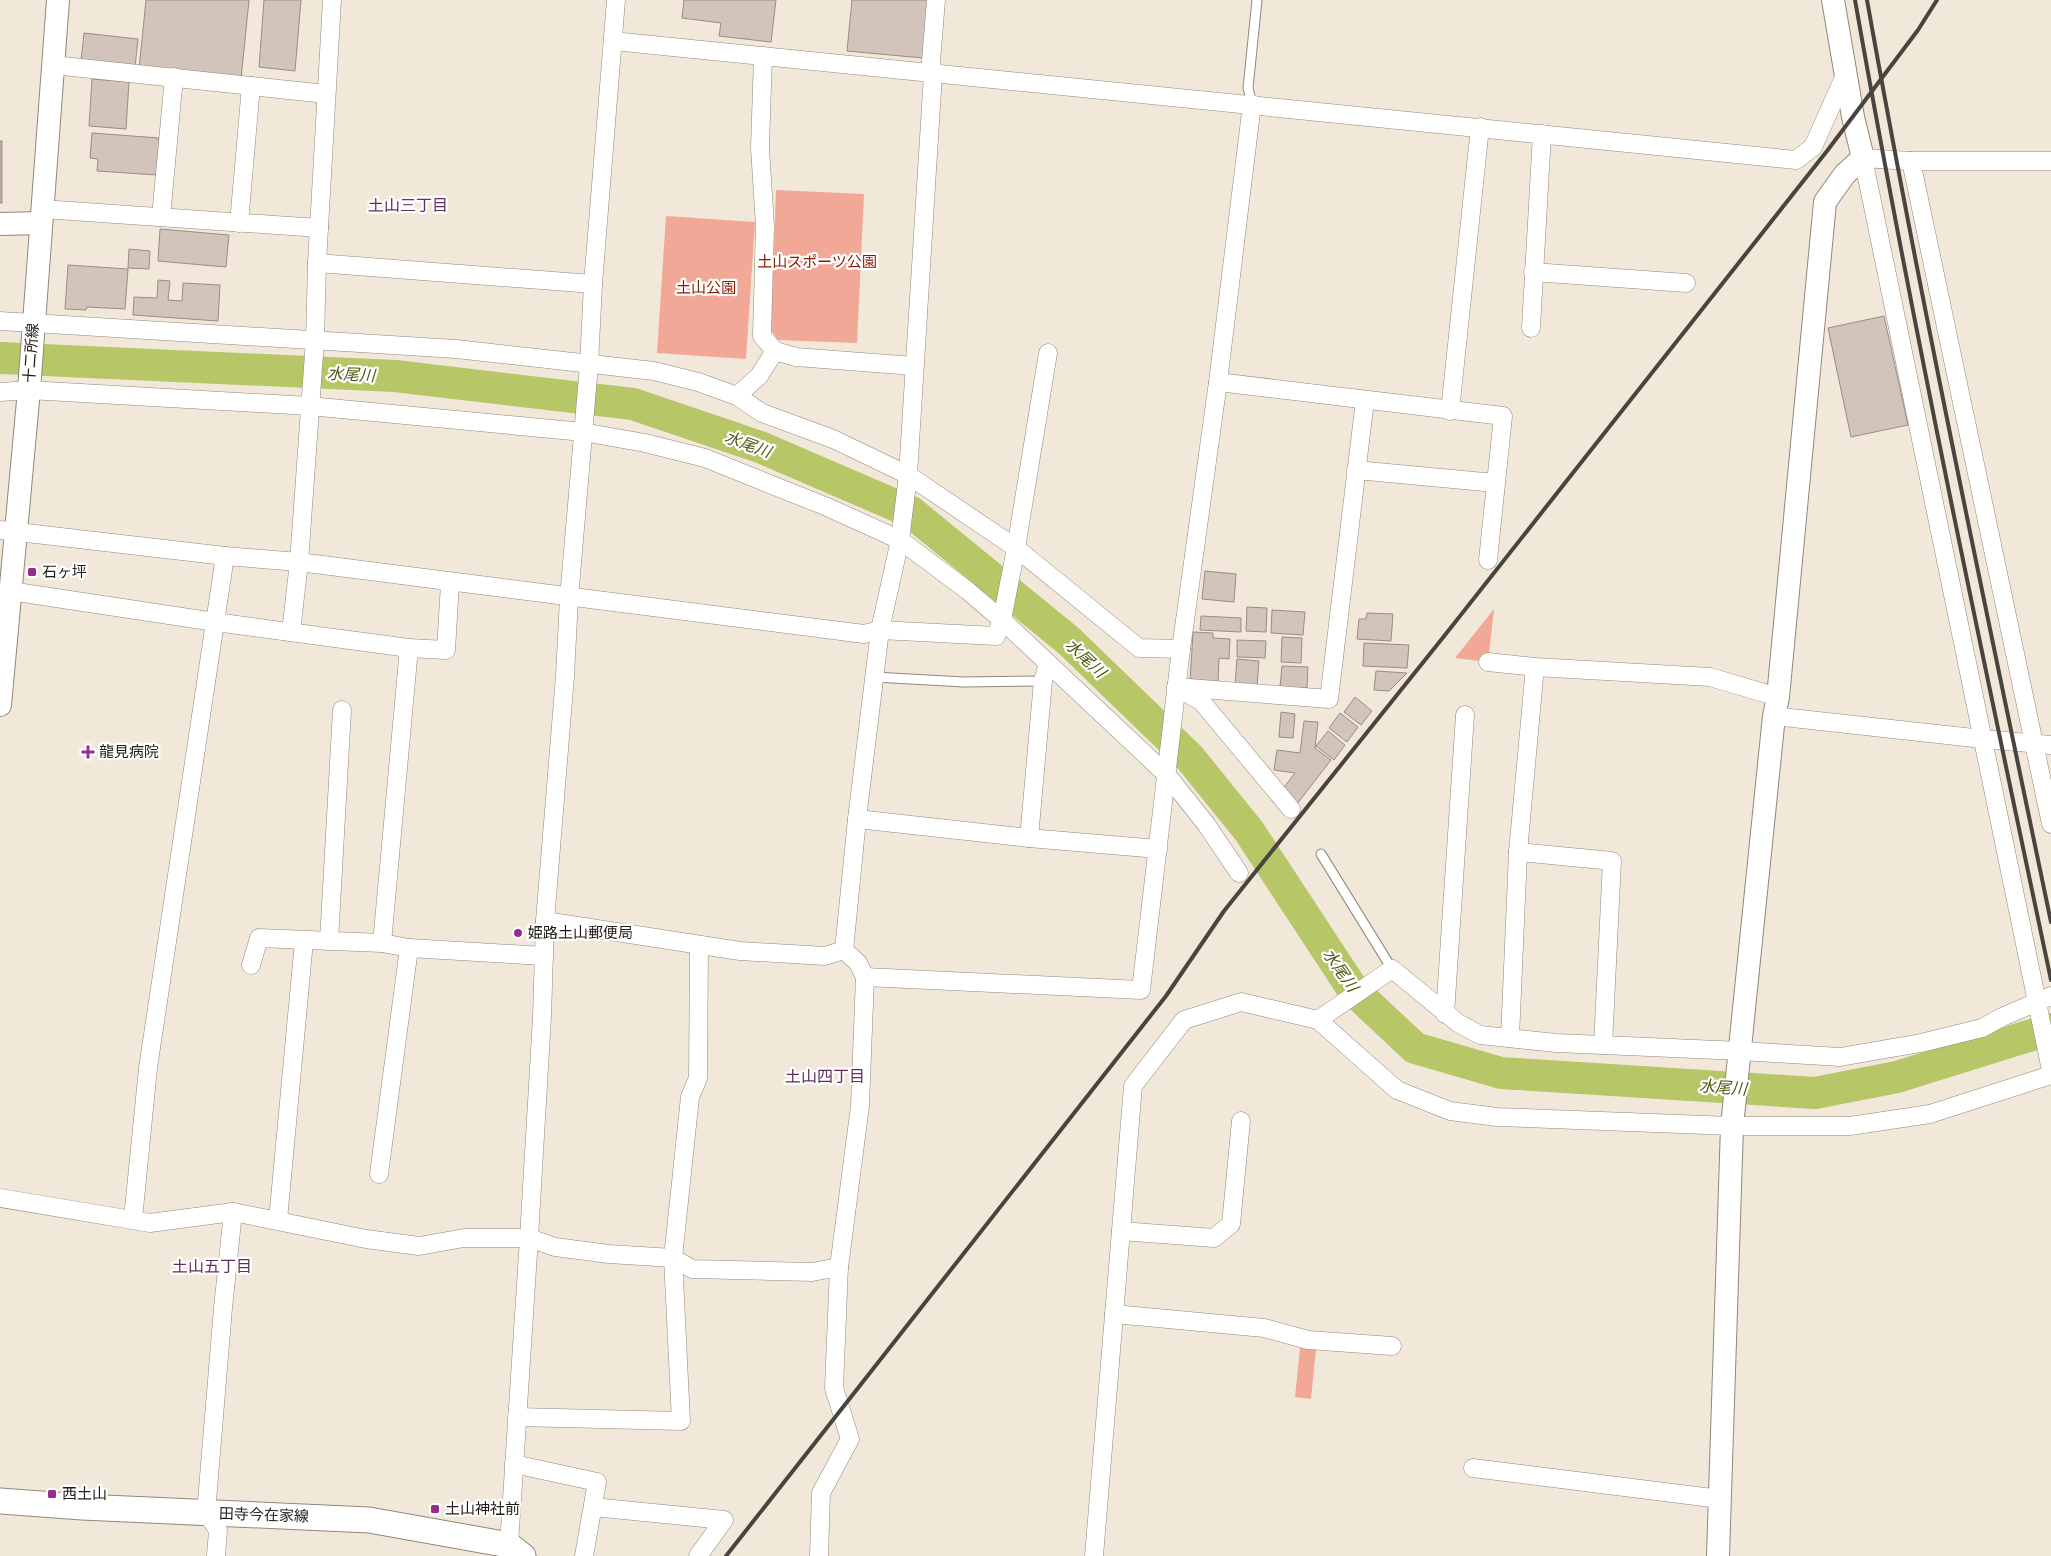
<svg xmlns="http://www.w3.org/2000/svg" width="2051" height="1556" viewBox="0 0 2051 1556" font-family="Arial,'Noto Sans JP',sans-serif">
  <rect width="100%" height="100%" fill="#f2e8da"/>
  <g fill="#f2a897">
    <path d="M776,190l88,4 -7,149 -79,-3 -7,-10z"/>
    <path d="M666,216l89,6 -9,137 -89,-6z"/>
    <path d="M1494,609l-6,53 -33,-4z"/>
    <path d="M1300,1348l16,1 -5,50 -16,-2z"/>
  </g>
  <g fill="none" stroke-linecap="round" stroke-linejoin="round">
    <path stroke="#b7c667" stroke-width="32" d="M0,358l395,18 238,28 127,43 151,65 158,129 121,117 59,73 105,160 61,57 86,25 314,20 82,-16 154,-48"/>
  </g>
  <g fill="#d2c4bb" stroke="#998c83">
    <path d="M146,0h103l-8,79 -102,-10z"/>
    <path d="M264,0h37l-6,71 -36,-4z"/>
    <path d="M684,0h92l-5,42 -52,-6 2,-13 -39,-5z"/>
    <path d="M852,0h76l-5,58 -76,-7z"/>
    <path d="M84,33l54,6 -3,28 -54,-6z"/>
    <path d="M92,79l37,3 -3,47 -37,-3z"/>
    <path d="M92,133l67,5 -2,37 -60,-4 1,-12 -8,-1z"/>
    <rect x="0" y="141" width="2" height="62"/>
    <path d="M160,229l69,6 -3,32 -68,-6z"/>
    <path d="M129,249l21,2 -1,18 -21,-1z"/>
    <path d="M68,265l60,4 -3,40 -38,-2 -1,3 -21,-1z"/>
    <path d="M158,280l12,1 -2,19 14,1 1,-18 37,2 -2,36 -85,-6 1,-18 23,1z"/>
    <path d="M1884,316l24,109 -57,12 -23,-109z"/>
    <path d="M1205,571l31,3 -2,28 -32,-3z"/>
    <path d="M1247,607l20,1 -1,24 -20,-1z"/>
    <path d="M1272,610l33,2 -2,23 -32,-2z"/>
    <path d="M1367,613l26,1 -2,27 -34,-2 2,-20h7z"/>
    <path d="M1201,616l40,2v14l-41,-2z"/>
    <path d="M1193,632l20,1v5l17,1 -1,20 -10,-1 -1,25 -28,-2z"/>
    <path d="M1282,637l20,1 -1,25 -20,-1z"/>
    <path d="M1237,640l29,1 -1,17 -28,-1z"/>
    <path d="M1364,643l45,2 -2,23 -44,-2z"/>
    <path d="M1237,659l22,2 -2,25 -22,-1z"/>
    <path d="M1282,666l26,1 -1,21 -27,-1z"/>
    <path d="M1376,671l31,2 -18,18 -15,-1z"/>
    <path d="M1355,697l17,14 -11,14 -17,-13z"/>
    <path d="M1281,712l14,2 -2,24 -14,-1z"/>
    <path d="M1340,713l18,14 -11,15 -18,-14z"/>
    <path d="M1304,721l14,1 -3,26 16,12 -34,44 -16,-13 14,-18 -21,-3 3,-20 23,3z"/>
    <path d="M1328,731l17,14 -11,15 -18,-14z"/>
  </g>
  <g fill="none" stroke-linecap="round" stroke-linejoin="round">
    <g stroke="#91877b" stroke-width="11">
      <g id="service">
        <path d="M1252,104l-4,-16 9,-88"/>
        <path d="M874,677l90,5 79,-1"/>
        <path d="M1321,854l71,115"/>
      </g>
    </g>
    <g stroke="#91877b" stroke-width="19">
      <g id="minor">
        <path d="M613,41l1183,119 17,-13 33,-74"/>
        <path d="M763,56l-3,92 5,78 -3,110 13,15 21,6 118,9"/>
        <path d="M53,65l273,29"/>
        <path d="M1911,161l140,663"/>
        <path d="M2051,161h-140l-48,-3 188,912"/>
        <path d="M42,209l277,19"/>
        <path d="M161,217l13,-140"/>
        <path d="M239,223l12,-137"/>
        <path d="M317,263l276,21"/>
        <path d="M1533,272l153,11"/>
        <path d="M0,321l456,28 198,22 44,11 39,14 25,17 71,26 75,36 108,73 123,100 42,1"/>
        <path d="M1531,328l11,-194"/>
        <path d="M1218,382l285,34 -15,144"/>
        <path d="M0,392l29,-2 280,16 274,26 62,11 60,15 57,23 63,25 75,34 68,51 34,29 165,155 39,49 33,49"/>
        <path d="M737,396l22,-20 16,-25"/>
        <path d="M1450,411l30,-284"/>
        <path d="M1356,470l139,13"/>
        <path d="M0,530l225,26 74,6 565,72 16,-4 116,6 6,-16 14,-72 32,-195"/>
        <path d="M10,591l205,31 194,26 37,2 4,-67"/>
        <path d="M291,632l8,-70 16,-222 2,-77 15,-263"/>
        <path d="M1488,662l47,5 175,10 68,20"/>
        <path d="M1176,687l153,12 36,-299"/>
        <path d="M1181,690l20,11 90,108"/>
        <path d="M1774,716l209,23 68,6"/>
        <path d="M857,819l172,19 129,11"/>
        <path d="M1029,838l14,-157 5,-18"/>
        <path d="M1518,852l94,9 -9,184"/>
        <path d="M545,921l195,30 85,5 19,-6"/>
        <path d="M329,941l13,-231"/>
        <path d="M382,943l27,-295"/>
        <path d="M844,950l13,-131 23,-189 20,-90 8,-65 25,-401 -2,-12 5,-62"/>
        <path d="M251,965l8,-27 123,5 27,5 135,8"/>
        <path d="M865,977l276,13 40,-341 37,-267 34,-278"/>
        <path d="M1445,1014l20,-299"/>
        <path d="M1318,1020l74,-51 66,54 22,12 76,8 185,8 99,6 81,-14 61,-15 20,-11 49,-21"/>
        <path d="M1510,1038l8,-186 17,-185"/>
        <path d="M379,1174l30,-226"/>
        <path d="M0,1198l150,25 83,-11 133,27 53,7 45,-8h65l26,9 54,7 64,4 19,11 120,3 27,-5"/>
        <path d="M133,1219l15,-151 77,-512"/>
        <path d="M278,1220l26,-279"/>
        <path d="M1121,1231l93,7 17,-14 10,-103"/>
        <path d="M1114,1314l150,14 44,12 84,6"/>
        <path d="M517,1417l164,4 -8,-163 17,-161 8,-19 1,-132"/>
        <path d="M514,1464l83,18 -13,74"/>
        <path d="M1473,1468l247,31"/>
        <path d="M593,1507l131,13 -26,36"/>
        <path d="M509,1545l20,-307 13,-221 3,-96 20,-245 4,-78 20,-233 4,-81 23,-284"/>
        <path d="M216,1556l2,-26 -12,-17 17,-205 10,-96"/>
        <path d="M819,1556l2,-63 29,-54 -16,-51 5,-121 21,-161 5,-129 -7,-14 -14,-13"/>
        <path d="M1094,1556l39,-470 51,-66 57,-18 77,18 79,70 53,21 47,6 235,9h118l80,-12 121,-39"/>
      </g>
    </g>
    <g stroke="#91877b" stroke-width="24">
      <g id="tertiary">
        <path d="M0,224l41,-1"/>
        <path d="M0,705l29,-315 29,-390"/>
        <path d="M1718,1556l14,-430 42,-410 4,-19 47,-495 20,-28 18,-16 -10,-41 -20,-117"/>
      </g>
    </g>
    <g stroke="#91877b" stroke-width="27">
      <path id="secondary" d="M0,1501l82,6 287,13 140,25 14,11"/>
    </g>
    <use href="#service" stroke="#fff" stroke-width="9"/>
    <use href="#minor" stroke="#fff" stroke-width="18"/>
    <use href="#tertiary" stroke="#fff" stroke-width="22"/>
    <use href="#secondary" stroke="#fff" stroke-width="25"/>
    <g stroke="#49453e" stroke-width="4">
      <path d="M1855,0c58,328 127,654 196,980"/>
      <path d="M1867,0c55,308 120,615 184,922"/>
      <path d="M726,1556l440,-560 58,-85 221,-276 382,-484 91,-121 19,-30"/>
    </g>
  </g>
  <g fill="#962c8e" stroke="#fff" stroke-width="2">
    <rect x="27" y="567" width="10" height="10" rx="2.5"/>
    <path d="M85.5 744.5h5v5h5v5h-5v5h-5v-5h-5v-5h5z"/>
    <circle cx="518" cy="933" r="5"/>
    <rect x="47" y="1489" width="10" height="10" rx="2.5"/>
    <rect x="430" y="1504" width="10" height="10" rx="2.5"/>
  </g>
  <g text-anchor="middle" stroke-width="4.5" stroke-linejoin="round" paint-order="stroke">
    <g font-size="15" fill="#891800" stroke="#fff">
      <text x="817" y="267">土山スポーツ公園</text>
      <text x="706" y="293">土山公園</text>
    </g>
    <g font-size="15" fill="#1e1b16" stroke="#fff">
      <text transform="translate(31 353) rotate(-86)" y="5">十二所線</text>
      <text transform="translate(264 1515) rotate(2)" y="5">田寺今在家線</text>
    </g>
    <g font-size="15" fill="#1e1b16" stroke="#fff" text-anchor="start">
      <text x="42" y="577">石ヶ坪</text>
      <text x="99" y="757">龍見病院</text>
      <text x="528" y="938">姫路土山郵便局</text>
      <text x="62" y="1499">西土山</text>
      <text x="445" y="1514">土山神社前</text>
    </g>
    <g font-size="16" fill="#622e5d" stroke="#fff">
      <text x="408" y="211">土山三丁目</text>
      <text x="825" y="1082">土山四丁目</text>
      <text x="212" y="1272">土山五丁目</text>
    </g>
    <g font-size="16" font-style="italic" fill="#4f5812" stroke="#fff">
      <text transform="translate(351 374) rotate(3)" y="6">水尾川</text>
      <text transform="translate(748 444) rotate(20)" y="6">水尾川</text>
      <text transform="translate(1086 658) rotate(43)" y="6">水尾川</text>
      <text transform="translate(1341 970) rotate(55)" y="6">水尾川</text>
      <text transform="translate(1723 1087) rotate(4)" y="6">水尾川</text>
    </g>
  </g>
</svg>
